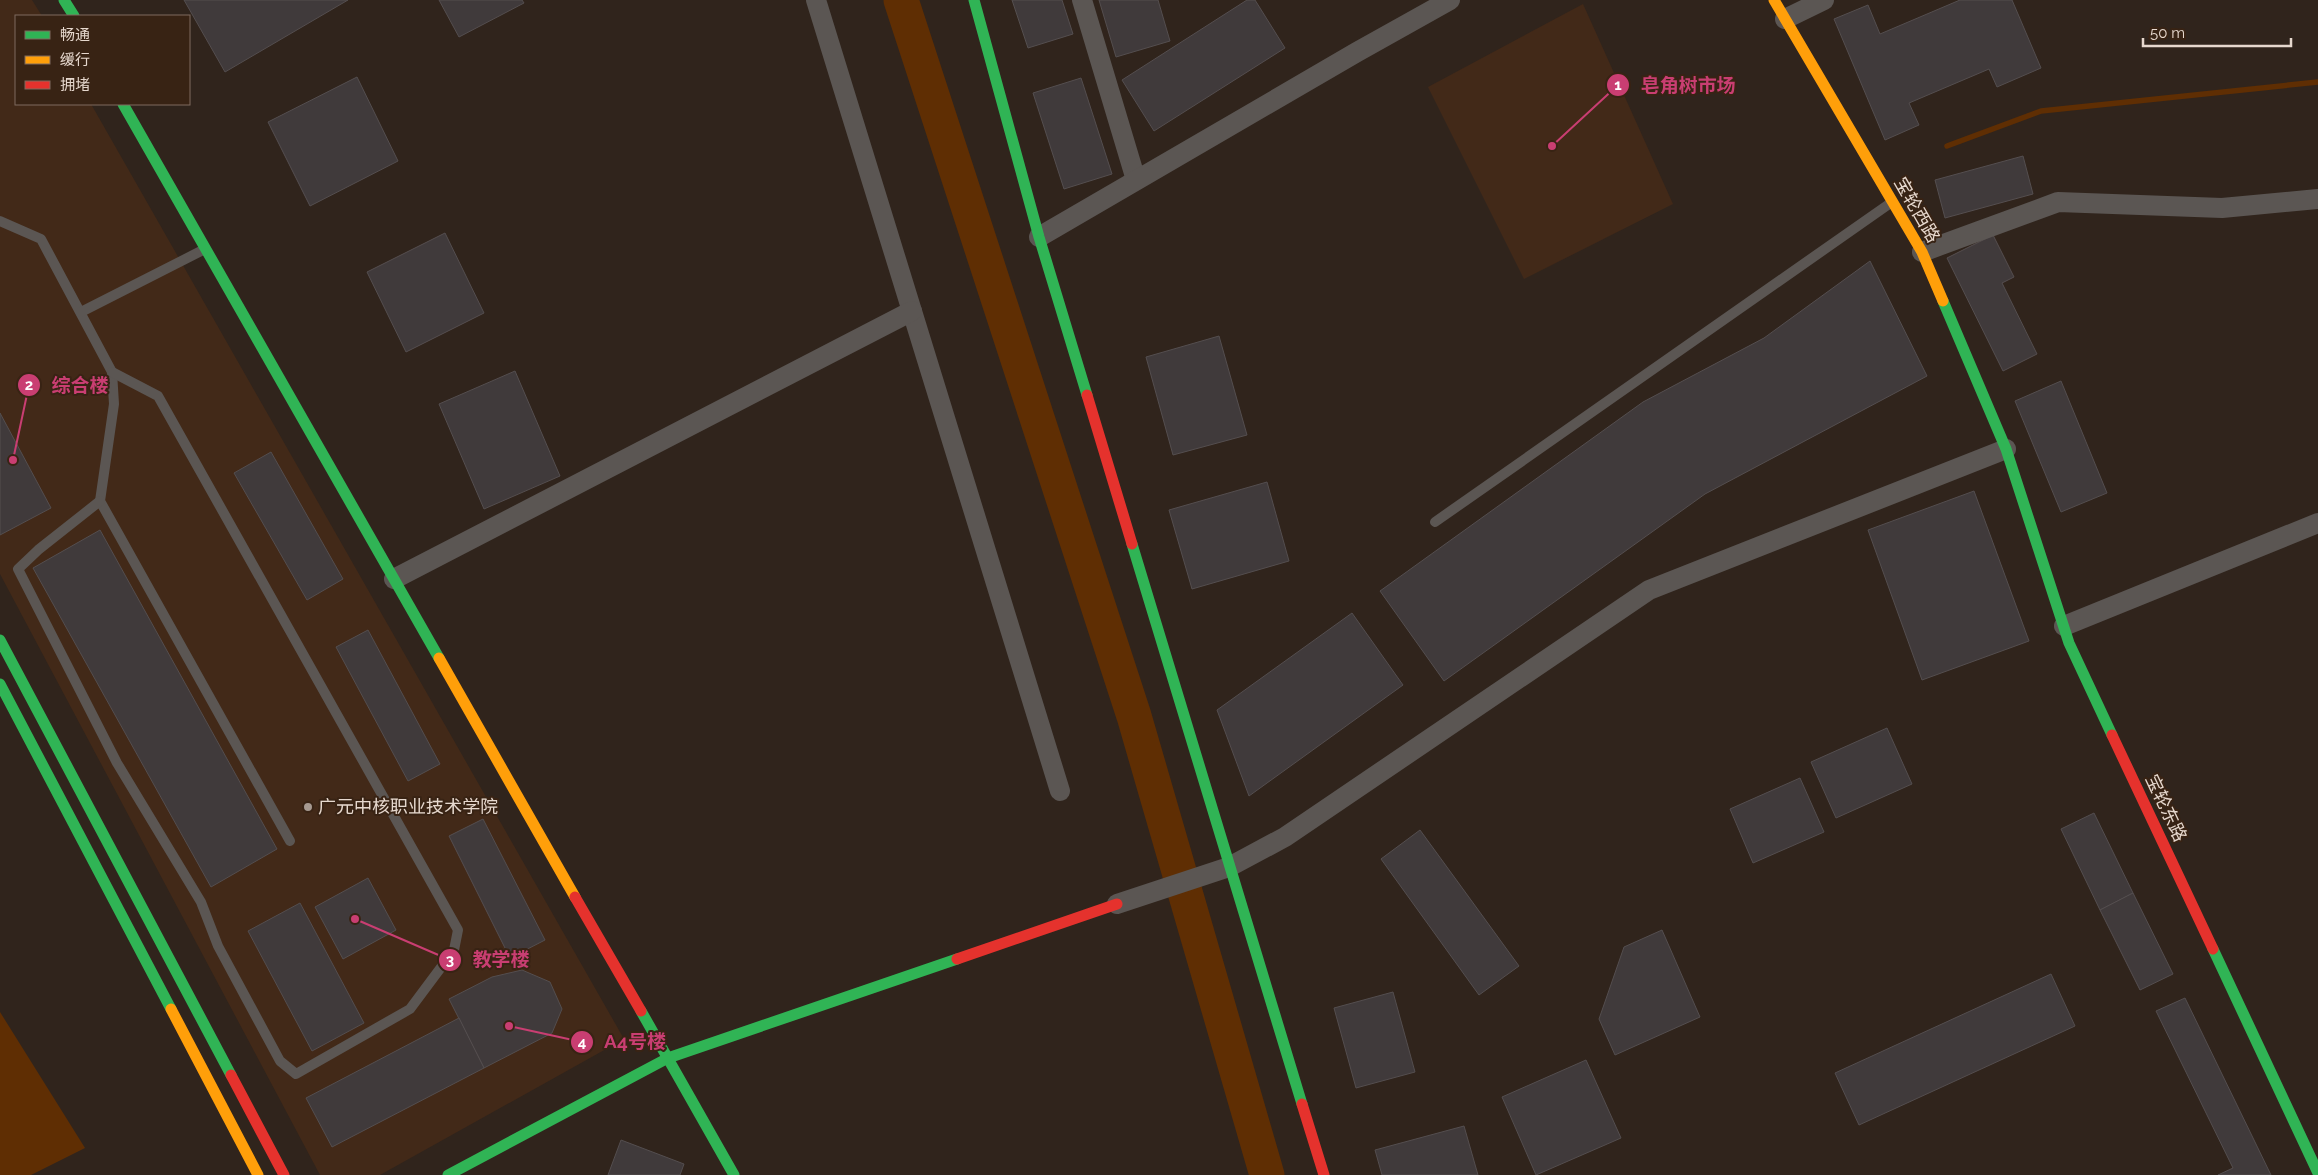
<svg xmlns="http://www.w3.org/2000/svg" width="2318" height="1175" viewBox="0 0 2318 1175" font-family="Raleway,'Noto Sans SC',sans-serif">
  <rect width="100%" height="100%" fill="#30241c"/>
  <g fill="#422918">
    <path d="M0,0h32l10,16h-26v88h75l533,935 -244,136h-60l-320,-601z"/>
    <path d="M1583,4l90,200 -149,75 -96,-192z"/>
  </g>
  <path fill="#5f2e03" d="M0,1012l85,136 -54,27h-31z"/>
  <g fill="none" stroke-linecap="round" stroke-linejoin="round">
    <path stroke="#5f2e03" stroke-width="5.5" d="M1947,146l94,-35 277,-29"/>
    <path stroke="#5f2e03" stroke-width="35" d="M901,0l233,716 133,459"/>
  </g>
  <g fill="#403a3b" stroke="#544e4f">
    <path d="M184,0h164l-123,72z"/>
    <path d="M439,0h83l2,3 -65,34z"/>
    <path d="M1012,0h50l11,34 -45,14z"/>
    <path d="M1099,0h59l12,41 -54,16z"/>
    <path d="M1247,0h8l30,48 -131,83 -32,-51z"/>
    <path d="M1960,0h52l29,68 -44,19 -8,-18 -80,34 10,22 -34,15 -51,-121 34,-14 12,29z"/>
    <path d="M357,77l41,84 -88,45 -42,-84z"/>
    <path d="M1081,78l31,96 -48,15 -31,-96z"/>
    <path d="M2023,156l10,38 -88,24 -10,-38z"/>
    <path d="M445,233l39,80 -78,39 -39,-80z"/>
    <path d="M1993,235l21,42 -12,6 35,71 -34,17 -56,-113z"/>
    <path d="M1870,261l57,115 -222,118 -261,187 -64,-90 263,-189 121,-64z"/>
    <path d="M1219,336l28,99 -74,20 -27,-98z"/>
    <path d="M515,371l45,105 -76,33 -45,-105z"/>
    <path d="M2061,381l46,112 -46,19 -46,-111z"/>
    <path d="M0,413l51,95 -51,27z"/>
    <path d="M271,452l72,127 -36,21 -73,-127z"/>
    <path d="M1267,482l22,79 -97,28 -23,-79z"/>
    <path d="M1974,491l55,150 -107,39 -54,-150z"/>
    <path d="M100,530l177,319 -66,38 -178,-319z"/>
    <path d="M1352,613l51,72 -154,111 -32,-86z"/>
    <path d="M368,630l72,134 -32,17 -72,-134z"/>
    <path d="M1887,728l25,56 -76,34 -25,-56z"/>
    <path d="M1800,778l24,54 -71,31 -23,-54z"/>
    <path d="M2094,813l39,80 -33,17 -39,-81z"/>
    <path d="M483,819l62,121 -35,18 -61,-122z"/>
    <path d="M1420,830l99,136 -40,29 -98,-136z"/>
    <path d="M368,878l28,52 -53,29 -28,-52z"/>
    <path d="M2133,893l40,81 -33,16 -40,-80z"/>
    <path d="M300,903l64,120 -52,28 -64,-120z"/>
    <path d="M1662,930l38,87 -85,38 -16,-36 25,-72z"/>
    <path d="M522,970l28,12 12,27 -10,24 -68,35 -35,-69 43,-22z"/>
    <path d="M2051,974l24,52 -216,99 -24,-52z"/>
    <path d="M1393,992l22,80 -59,16 -22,-80z"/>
    <path d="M2185,998l86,177h-53l15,-7 -77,-157z"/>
    <path d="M459,1018l25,50 -152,79 -26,-49z"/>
    <path d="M1586,1060l35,78 -85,37 -34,-78z"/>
    <path d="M1464,1126l14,49h-96l-7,-25z"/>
    <path d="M621,1140l63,24 -4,11h-72z"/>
  </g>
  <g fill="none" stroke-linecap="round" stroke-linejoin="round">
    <g stroke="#5b5653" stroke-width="10">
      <path d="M0,221l41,18 71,133 2,32 -14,97 190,340"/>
      <path d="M81,312l124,-63"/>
      <path d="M100,501l-62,49 -20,19 99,194 84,139 17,44 62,115 16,13 114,-65 44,-59 4,-20 -300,-534 -46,-24"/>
      <path d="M1435,522l457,-320"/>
    </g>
    <g stroke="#5b5653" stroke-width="20">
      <path d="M816,0l244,791"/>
      <path d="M1082,0l54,180"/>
      <path d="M1785,19l39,-19"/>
      <path d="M1039,237l318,-185 93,-52"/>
      <path d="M1922,252l136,-50 164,6 96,-9"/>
      <path d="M394,579l518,-268"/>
      <path d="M2064,626l254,-103"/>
      <path d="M1117,904l112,-37 56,-30 364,-247 357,-141"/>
    </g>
    <g stroke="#30b455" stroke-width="11">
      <path d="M64,0l10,16"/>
      <path d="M974,0l65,237 48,158"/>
      <path d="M123,104l316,554"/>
      <path d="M1943,301l63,148 63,194 43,92"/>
      <path d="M1132,544l170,560"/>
      <path d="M0,640l231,435"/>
      <path d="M0,684l171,325"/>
      <path d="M2213,949l105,224"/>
      <path d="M641,1011l93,164"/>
      <path d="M448,1175l220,-117 289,-99"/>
    </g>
    <g stroke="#ff9f0a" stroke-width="11">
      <path d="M1774,0l148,252 21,49"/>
      <path d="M439,658l136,239"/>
      <path d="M171,1009l87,166"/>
    </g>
    <g stroke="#e5322d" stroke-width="11">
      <path d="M1087,395l45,149"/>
      <path d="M2112,735l101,214"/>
      <path d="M575,897l66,114"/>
      <path d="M957,959l160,-55"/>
      <path d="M231,1075l53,100"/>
      <path d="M1302,1104l22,71"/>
    </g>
  </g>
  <circle fill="#a69990" stroke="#382314" stroke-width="2" cx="308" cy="807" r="5"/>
  <g text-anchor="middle" stroke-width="4" stroke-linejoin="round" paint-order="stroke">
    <g font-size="18" fill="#e6d8ce" stroke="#382314">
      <text transform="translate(1917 210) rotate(60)" y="6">宝轮西路</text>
      <text transform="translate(2166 808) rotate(65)" y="6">宝轮东路</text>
    </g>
    <g font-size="18" fill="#e6d8ce" stroke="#382314" text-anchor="start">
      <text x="318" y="813">广元中核职业技术学院</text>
    </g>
  </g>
  <path fill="none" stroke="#c93e72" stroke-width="2" d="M1552 146L1618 85M13 460L29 385M355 919L450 960M509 1026L582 1042"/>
  <g fill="#c93e72" stroke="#382314" stroke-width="2">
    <circle cx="1552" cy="146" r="5"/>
    <circle cx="13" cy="460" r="5"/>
    <circle cx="355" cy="919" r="5"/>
    <circle cx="509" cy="1026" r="5"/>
    <circle cx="1618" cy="85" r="12"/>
    <circle cx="29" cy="385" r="12"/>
    <circle cx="450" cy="960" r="12"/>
    <circle cx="582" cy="1042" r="12"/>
  </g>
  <g font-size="15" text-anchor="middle" font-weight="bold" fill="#fff">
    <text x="1618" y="90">1</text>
    <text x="29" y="390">2</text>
    <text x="450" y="965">3</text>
    <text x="582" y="1047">4</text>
  </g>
  <g font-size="19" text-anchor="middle" font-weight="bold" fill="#c93e72" stroke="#382314" stroke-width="4" stroke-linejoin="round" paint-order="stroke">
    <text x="1688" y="92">皂角树市场</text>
    <text x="80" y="392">综合楼</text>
    <text x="501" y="966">教学楼</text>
    <text x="635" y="1048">A4号楼</text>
  </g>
  <rect x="15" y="15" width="175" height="90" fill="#382314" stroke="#7e6b5e"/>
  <rect x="25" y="31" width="25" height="8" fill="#30b455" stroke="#7e6b5e"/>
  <text x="60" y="40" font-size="15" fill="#e6d8ce">畅通</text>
  <rect x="25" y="56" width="25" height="8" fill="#ff9f0a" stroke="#7e6b5e"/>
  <text x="60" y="65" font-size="15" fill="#e6d8ce">缓行</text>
  <rect x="25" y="81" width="25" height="8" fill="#e5322d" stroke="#7e6b5e"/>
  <text x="60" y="90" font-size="15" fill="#e6d8ce">拥堵</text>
  <path d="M2143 38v8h148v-8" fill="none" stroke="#e6d8ce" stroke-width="2.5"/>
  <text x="2150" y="38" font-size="15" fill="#e6d8ce" stroke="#382314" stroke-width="4" paint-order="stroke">50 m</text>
</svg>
